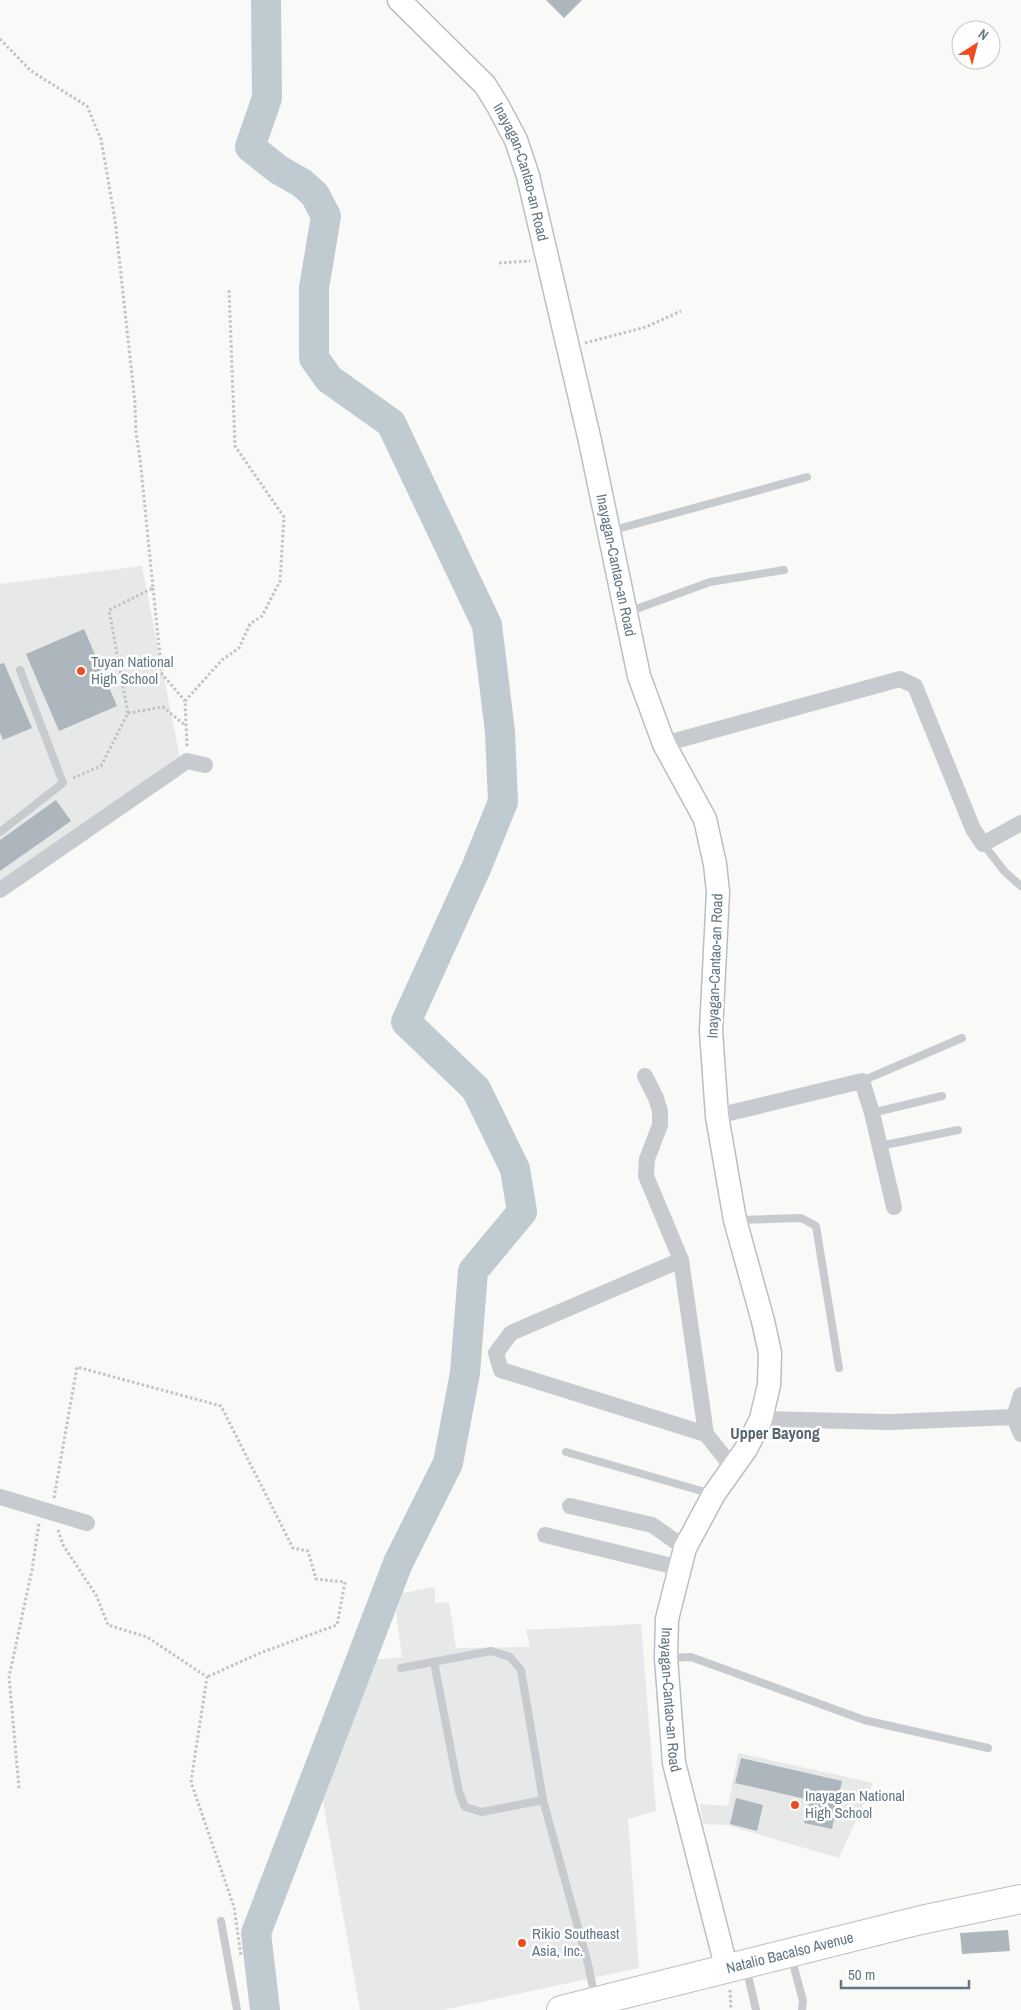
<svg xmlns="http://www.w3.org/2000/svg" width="1021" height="2010" viewBox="0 0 1021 2010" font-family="'Archivo Narrow',sans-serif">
  <rect width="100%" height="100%" fill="#f9f9f7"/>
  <g fill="#e7e8e8">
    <path d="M142,566l38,192 -180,122v-296z"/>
    <path d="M435,1587v16l14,-1 7,46 74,-1 -4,-17 115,-6 15,187 -28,8 11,149 -196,42h-83l-40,-225 51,-125 31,-3 -6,-45 7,-19z"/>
    <path d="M738,1753l135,30 -34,75 -113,-33 -23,-1 -3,-20 28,2z"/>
  </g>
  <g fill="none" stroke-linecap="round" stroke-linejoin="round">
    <path stroke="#bfcbd0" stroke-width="30" d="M265,2010l-9,-77 142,-370 50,-100 17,-90 8,-102 49,-59 -7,-43 -39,-80 -70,-67 71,-156 26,-64 -3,-70 -13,-107 -96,-202 -62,-44 -15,-21v-70l12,-72 -11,-21 -13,-12 -23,-13 -29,-23 17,-49 -1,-98"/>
  </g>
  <g fill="#adb6bc">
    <path d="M546,0h36l-18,18z"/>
    <path d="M84,629l33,77 -58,25 -33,-77z"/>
    <path d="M4,663l28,65 -29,12 -3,-8v-68z"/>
    <path d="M56,800l15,21 -71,50v-31z"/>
    <path d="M741,1758l101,23 -10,48 -28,-6 6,-23 -75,-17z"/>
    <path d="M736,1798l27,7 -6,26 -27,-7z"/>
    <path d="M1008,1930l2,21 -48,3 -2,-21z"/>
  </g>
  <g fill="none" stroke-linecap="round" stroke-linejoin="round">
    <g stroke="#b9bfc3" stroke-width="25">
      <g id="secondary">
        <path id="s1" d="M399,0l86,85 13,21 18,34 12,36 62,265 49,235 25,68 41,75 10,45 3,28 -7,139 6,85 18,104 28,101 7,32 -1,32 -8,34 -15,30 -32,45 -29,54 -18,71 -1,39 8,105 53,207"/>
      </g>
    </g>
    <g stroke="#bbbfc2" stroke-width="30">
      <g id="highway">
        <path id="s2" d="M561,2010l360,-90 100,-21"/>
      </g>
    </g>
    <g stroke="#c0c3c5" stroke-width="3" stroke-dasharray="2.5 2.5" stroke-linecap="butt">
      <path d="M0,39l31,32 56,35 14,33 14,81 20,183 1,30 4,25 13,130 -44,22 19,103 -27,53 -28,12"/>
      <path d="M499,263l31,-2"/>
      <path d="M585,343l61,-16 35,-16"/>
      <path d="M153,588l9,86 23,27"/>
      <path d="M128,713l35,-6 23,19"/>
      <path d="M187,746l-2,-45 37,-41 17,-12 11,-24 12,-8 18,-35 4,-64 -49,-71 -6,-156"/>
      <path d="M54,1498l23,-131 144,39 72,142 15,3 8,28 29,3 -8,43 -77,28 -53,24"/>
      <path d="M58,1530l5,15 33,50 12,30 39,12 60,40 -16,105 43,125 7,49"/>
      <path d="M19,1788l-10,-111 23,-107 7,-47"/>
      <path d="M730,1990l1,20"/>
    </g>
    <g stroke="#c7cbcf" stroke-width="8">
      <path d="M610,531l197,-54"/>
      <path d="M628,612l82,-30 74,-12"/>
      <path d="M0,832l63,-49 -43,-113"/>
      <path d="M983,844l22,28 16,14"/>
      <path d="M862,1081l100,-43"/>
      <path d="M872,1113l70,-17"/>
      <path d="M880,1146l78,-16"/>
      <path d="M737,1220l64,-2 15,8 23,142"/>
      <path d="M566,1452l146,42"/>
      <path d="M668,1658l23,-1 173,63 124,28"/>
      <path d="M434,1662l25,130 6,15 17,5 61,-12"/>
      <path d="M401,1668l90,-17 19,6 11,13 22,130 45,164 7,34"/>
      <path d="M221,1921l16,89"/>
      <path d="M791,1956l12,45 -1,9"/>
      <path d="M746,1967l10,43"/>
    </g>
    <g stroke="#c7cbcf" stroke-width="16">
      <path d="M664,744l236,-65 15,7 58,143 10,15 38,-21"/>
      <path d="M0,890l187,-129 18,4"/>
      <path d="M645,1076l11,22 4,13v14l-13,34 -1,17 35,84 25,174 -205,-64 -5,-17 15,-20 170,-73"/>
      <path d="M717,1116l145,-35 10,32 22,94"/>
      <path d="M1014,1417l7,17"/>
      <path d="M761,1419l128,3 125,-5 7,-22"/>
      <path d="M706,1434l27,34"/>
      <path d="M0,1497l87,26"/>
      <path d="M570,1506l82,19 33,23"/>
      <path d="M545,1535l135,33"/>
    </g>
    <use href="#secondary" stroke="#fff" stroke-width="22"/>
    <use href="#highway" stroke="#fff" stroke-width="28"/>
  </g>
  <g fill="#ef4d21" stroke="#fff" stroke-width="2">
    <circle cx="81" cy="671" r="5"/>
    <circle cx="795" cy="1805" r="5"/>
    <circle cx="522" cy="1943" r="5"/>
  </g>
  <g text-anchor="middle" stroke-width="5" stroke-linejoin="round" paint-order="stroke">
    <g font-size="15" fill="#627684" stroke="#fff">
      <text dy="5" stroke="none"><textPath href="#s1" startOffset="216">Inayagan-Cantao-an Road</textPath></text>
      <text dy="5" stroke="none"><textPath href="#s1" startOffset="621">Inayagan-Cantao-an Road</textPath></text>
      <text transform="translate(715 966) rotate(-88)" y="5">Inayagan-Cantao-an Road</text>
      <text dy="5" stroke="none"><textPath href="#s1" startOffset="1805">Inayagan-Cantao-an Road</textPath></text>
      <text dy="5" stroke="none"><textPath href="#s2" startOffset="236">Natalio Bacalso Avenue</textPath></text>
    </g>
    <g font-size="15" fill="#627684" stroke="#fff" text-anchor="start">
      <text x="91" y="667">Tuyan National<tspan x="91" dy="17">High School</tspan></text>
      <text x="805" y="1801">Inayagan National<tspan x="805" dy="17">High School</tspan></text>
      <text x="532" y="1939">Rikio Southeast<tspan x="532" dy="17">Asia, Inc.</tspan></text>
    </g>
    <g font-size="16" font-weight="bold" fill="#55636e" stroke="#fff">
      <text x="775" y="1439">Upper Bayong</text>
    </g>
  </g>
  <g transform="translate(976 45) rotate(36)"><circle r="24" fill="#ffffff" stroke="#c0c8ce"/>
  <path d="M0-4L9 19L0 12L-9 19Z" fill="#ef4d21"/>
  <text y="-8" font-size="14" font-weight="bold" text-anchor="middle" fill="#627684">N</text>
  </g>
  <path d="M841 1980v8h128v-8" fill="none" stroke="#627684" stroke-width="2.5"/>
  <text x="848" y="1980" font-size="15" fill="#627684" stroke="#ffffff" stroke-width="4" paint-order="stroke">50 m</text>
</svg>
